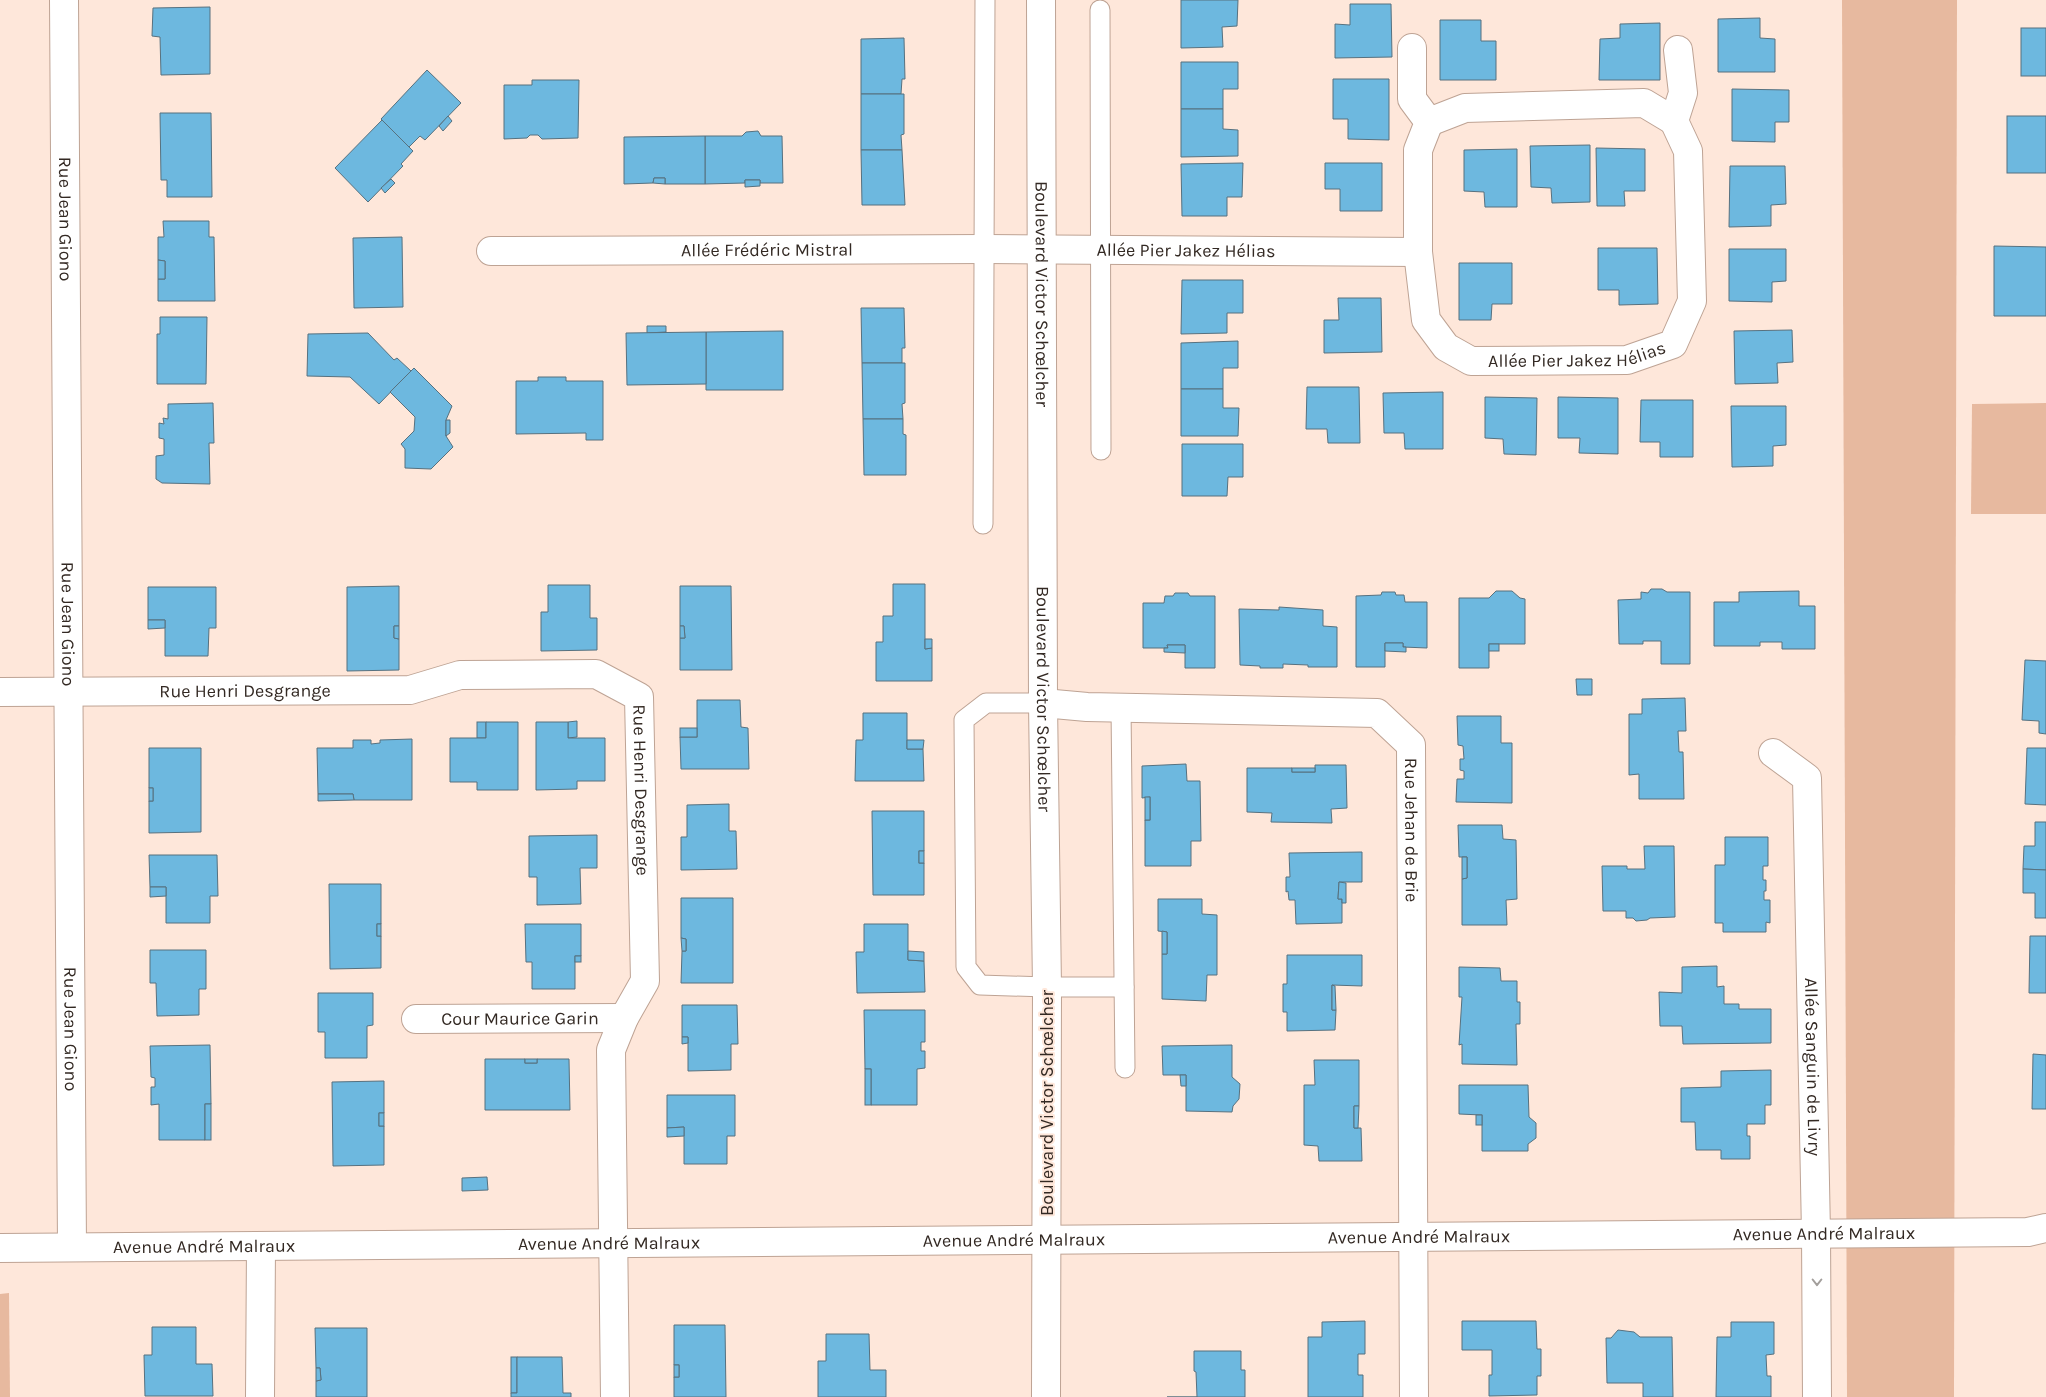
<svg xmlns="http://www.w3.org/2000/svg" width="2046" height="1397" viewBox="0 0 2046 1397" font-family="Karla,sans-serif">
  <rect width="100%" height="100%" fill="#fee7da"/>
  <g fill="#e7b99f">
    <path d="M1842,0h115l-3,1397h-107z"/>
    <path d="M2046,403v111h-75l1,-110z"/>
    <path d="M9,1293l1,104h-10v-103z"/>
  </g>
  <g fill="#6db8df" stroke="#57717f">
    <path d="M1181,0h57l-1,26 -15,1 1,20 -42,1z"/>
    <path d="M1350,4h41l1,53 -57,1v-34l15,1z"/>
    <path d="M210,7v67l-49,1 -1,-38 -8,-1 1,-28z"/>
    <path d="M1760,18v20l15,1v33h-57v-53z"/>
    <path d="M1440,20h41v21h15v39h-56z"/>
    <path d="M1660,23v57h-61l1,-41 20,-1v-14z"/>
    <rect x="2021" y="28" width="25" height="48"/>
    <path d="M904,38l1,41h-3l-1,15h-40v-55z"/>
    <path d="M1181,62h57v27h-15v20h-42z"/>
    <path d="M427,70l34,33 -36,37 -5,-4 -11,11 -28,-28z"/>
    <path d="M1333,79h56v61l-41,-1v-20h-15z"/>
    <path d="M532,80h47l-1,58 -36,1 -4,-4h-8l-3,3 -23,1v-54h28z"/>
    <path d="M1732,89l57,1v32h-14v20l-43,-1z"/>
    <path d="M861,94h43v40l-3,1 1,15h-41z"/>
    <path d="M1181,109h42v20l15,1v26l-57,1z"/>
    <path d="M160,113h51l1,84h-45v-17h-6z"/>
    <path d="M448,116l4,5 -9,10 -4,-5z"/>
    <rect x="2007" y="116" width="39" height="57"/>
    <path d="M382,120l31,31 -12,13 2,2 -35,36 -33,-34z"/>
    <path d="M758,131l3,5h21l1,47h-23v-3h-15v3l-40,1v-48h37l4,-4z"/>
    <path d="M705,136v48h-40v-6h-11l-1,5 -29,1v-47z"/>
    <path d="M1590,145v57l-38,1 -1,-15 -20,-1 -1,-41z"/>
    <path d="M1596,148l49,1v42h-21l1,15h-28z"/>
    <path d="M1517,149v58h-32l-1,-15 -20,-1v-41z"/>
    <path d="M861,150h41l3,55h-43z"/>
    <path d="M1243,163l-1,34h-15v19h-45l-1,-52z"/>
    <path d="M1325,163h57v48h-42v-22h-15z"/>
    <path d="M1730,166h55l1,38 -15,1v21l-42,1z"/>
    <path d="M654,178h11v6l-12,-1z"/>
    <path d="M391,179l4,4 -10,10 -4,-5z"/>
    <path d="M745,180h15v6l-15,1z"/>
    <path d="M163,221h46v16h5l1,64h-57v-22h7v-18l-7,-1v-23h6z"/>
    <path d="M402,237l1,70 -49,1 -1,-70z"/>
    <path d="M1994,246l52,1v69h-52z"/>
    <path d="M1598,248h59l1,56 -39,1v-15h-21z"/>
    <path d="M1729,249h57v32l-14,1v20l-43,-1z"/>
    <path d="M158,260l7,1v18h-7z"/>
    <path d="M1459,263h53v41h-20l-1,16h-32z"/>
    <path d="M1182,280h61v33h-16v20l-46,1z"/>
    <path d="M1338,298h43l1,54 -58,1v-33h15z"/>
    <path d="M861,308h43l1,40h-3v15h-40z"/>
    <path d="M160,317h47l-1,67h-49v-50h3z"/>
    <path d="M647,326h19v6l-19,1z"/>
    <path d="M1792,330l1,32 -16,1 1,20 -43,1 -1,-53z"/>
    <path d="M783,331v59h-77v-58z"/>
    <path d="M706,332v52l-79,1 -1,-52z"/>
    <path d="M368,333l26,27 3,-2 14,13 -32,33 -29,-27 -43,-1 1,-42z"/>
    <path d="M1238,341v27h-15v21h-42v-46z"/>
    <path d="M862,363h43v40l-3,1 1,15h-40z"/>
    <path d="M414,368l38,38 -6,14v16l7,11 -22,22 -26,-1v-19l-4,-5 13,-13 1,-14 -25,-25z"/>
    <path d="M538,377h28v4h37v59h-17v-7l-70,1v-53h22z"/>
    <path d="M1307,387h52l1,56h-32l-1,-14h-21z"/>
    <path d="M1181,389h42v19h16l-1,28h-57z"/>
    <path d="M1443,392v57h-38l-1,-16h-20l-1,-40z"/>
    <path d="M1485,397l52,1 -1,57 -32,-1 -1,-15 -18,-1z"/>
    <path d="M1558,397l60,1v56l-39,-1 1,-15h-22z"/>
    <path d="M1641,400h52v57h-33v-15h-20z"/>
    <path d="M213,403l1,40h-5l1,41 -48,-1 -6,-4v-23l8,-1v-16l-5,-1v-15l5,1 -1,-6 5,1v-15z"/>
    <path d="M1731,406h55v39l-13,1v20l-41,1z"/>
    <path d="M863,419h40v15l3,1v40h-42z"/>
    <path d="M446,420h4v13l-4,3z"/>
    <path d="M1182,444h61v33h-15l-1,19h-45z"/>
    <path d="M893,584h32v65l7,-1v33h-56v-39h7v-26h10z"/>
    <path d="M548,585h42v33h7v32l-56,1v-39h7z"/>
    <path d="M399,586v40h-5v12l5,1v31l-52,1v-84z"/>
    <path d="M680,586h51l1,84h-52v-32h5l-1,-12h-4z"/>
    <path d="M148,587h68v41h-7l-1,28h-43v-36h-17z"/>
    <path d="M1651,589h11l5,3h23v72h-29v-23h-18v3h-24l-1,-44 23,-1v-7l7,1z"/>
    <path d="M1496,591h16l8,7 5,1v45h-36v24h-30v-70h30z"/>
    <path d="M1799,591v15h16v43h-33v-7h-22v4h-46v-44h25v-10z"/>
    <path d="M1382,592h13l1,3h8l1,7h22v46l-24,-1v-4h-18v24h-29v-71l25,-1z"/>
    <path d="M1175,593h13l2,3h25v72h-30v-23h-18l1,3h-25v-45h21l1,-7h8z"/>
    <path d="M1279,607l44,3v16l14,1v40h-29v-2l-25,-1v4h-23v-2l-20,-1 -1,-56 40,1z"/>
    <path d="M148,620h17v8l-17,1z"/>
    <path d="M394,626h5v13l-5,-1z"/>
    <path d="M680,626h4l1,12h-5z"/>
    <path d="M925,639h7v9l-7,1z"/>
    <path d="M1385,643h18v4h3v5l-21,-1z"/>
    <rect x="1489" y="644" width="10" height="7"/>
    <path d="M1167,645h18v8l-21,-1v-4h4z"/>
    <path d="M2025,660l21,1v73l-7,-1v-12l-17,-1z"/>
    <path d="M1576,679h16v16h-15z"/>
    <path d="M1685,698l1,33h-8l1,21h4l1,47h-45v-25l-10,1v-61h13v-15z"/>
    <path d="M697,700h43l1,27 7,1 1,41h-68l-1,-32h17z"/>
    <path d="M863,713h44v36h16l1,32h-69l1,-41h7z"/>
    <path d="M1457,716h44v27h11v60l-56,-1 1,-23h7v-8l-4,-1v-11h4l-1,-13 -5,-1z"/>
    <path d="M577,721v16l-9,1v-16z"/>
    <rect x="477" y="722" width="9" height="16"/>
    <path d="M486,722h32v68h-41v-8h-27v-44h36z"/>
    <path d="M536,722h32v16h37v43h-28v8l-41,1z"/>
    <rect x="680" y="728" width="17" height="9"/>
    <path d="M412,739v61h-58l-1,-6h-35l-1,-46h36v-8h18v4l9,-1v-3z"/>
    <path d="M907,740h17l-1,9h-16z"/>
    <path d="M149,748h52v84l-52,1v-32h4v-13h-4z"/>
    <path d="M2027,748h19v57l-21,-1z"/>
    <path d="M1186,764l1,17h13l1,60h-10v25h-46v-46h5v-23l-8,1v-32z"/>
    <path d="M1315,765h31l1,43 -16,1 1,14 -61,-1 1,-9 -25,-1v-44h45v4h23z"/>
    <rect x="1292" y="768" width="23" height="4"/>
    <rect x="149" y="788" width="4" height="13"/>
    <path d="M318,794h35l1,6 -36,1z"/>
    <rect x="1145" y="797" width="5" height="23"/>
    <path d="M729,804v27h7l1,38 -56,1v-33h6v-32z"/>
    <path d="M872,811h52v40h-5v12h5v32h-51z"/>
    <path d="M2035,822h11v48l-23,-1 1,-23h11z"/>
    <path d="M1458,825h44l1,14 13,1 1,59 -11,1 1,25h-45v-46l5,-1v-21h-8z"/>
    <path d="M597,835v33h-17l1,36 -44,1v-28h-8v-41z"/>
    <path d="M1725,837h43v29h-5v14h3v11h-2v9h6v23l-4,-1v10h-43v-9h-8v-58h10z"/>
    <path d="M1644,846h30l1,71 -25,1 -3,2 -11,1 -3,-3h-7v-7h-23l-1,-45h25v3h18z"/>
    <rect x="919" y="851" width="5" height="12"/>
    <path d="M1362,852v30h-23l-1,17h4v24l-46,1 -1,-24h-6l-1,-9 -2,1v-15h4l-1,-24z"/>
    <path d="M149,855h68l1,41h-8v27h-44v-36h-16z"/>
    <path d="M1462,857h5v21l-5,1z"/>
    <path d="M2023,869l23,1v48h-11v-25h-12z"/>
    <path d="M1339,882l7,1v20h-4v-4h-4z"/>
    <path d="M329,884h52v40h-4v12h4v32l-51,1z"/>
    <path d="M150,887h16v9l-16,1z"/>
    <path d="M681,898h52v85h-52l1,-32h4v-12l-5,-1z"/>
    <path d="M1158,899h44v15l15,1v60h-10l-1,26 -44,-2v-45h5v-22l-9,-1z"/>
    <rect x="377" y="924" width="4" height="12"/>
    <path d="M525,924h56v32h-6v33h-43v-27h-6z"/>
    <path d="M864,924h44v36l16,1 1,31 -68,1 -1,-41h8z"/>
    <path d="M1162,931l5,1v22h-5z"/>
    <path d="M2030,936h16v57h-17z"/>
    <path d="M681,938l5,1v12h-4z"/>
    <path d="M150,950h56v39h-7v26l-42,1 -1,-33h-6z"/>
    <path d="M908,951l16,1v9l-16,-1z"/>
    <path d="M1287,955h75v31l-30,-1v25h4l-1,20 -48,1v-19h-4v-28h4z"/>
    <rect x="575" y="956" width="6" height="6"/>
    <path d="M1717,966v21l7,-1v18h15v5h32v34l-88,1 -1,-18h-22l-1,-34 23,1v-26z"/>
    <path d="M1459,967l41,1 1,13h16v21h3v22h-4l1,41 -55,-1v-20l-3,1 3,-48h-3z"/>
    <path d="M1332,985l3,1 1,24h-4z"/>
    <path d="M318,993h55v32l-6,1v32h-42v-26h-7z"/>
    <path d="M682,1005h55l1,39h-7v26l-43,1v-34h-6z"/>
    <path d="M864,1010h61v32h-4v9h4v17l-8,1v36h-46v-36h-6z"/>
    <path d="M682,1037h6v6l-6,1z"/>
    <path d="M210,1045l1,59h-6v36h-46v-36l-8,1v-18h4v-9l-4,-1 -1,-31z"/>
    <path d="M1232,1045v32l8,7 -1,15 -6,7 -1,6 -46,-1v-36h-23l-1,-29z"/>
    <path d="M2033,1054l13,1v54h-14z"/>
    <path d="M485,1059h40v4h12v-4h32l1,51h-85z"/>
    <rect x="525" y="1059" width="12" height="4"/>
    <path d="M1314,1060h45v46h-5v22h7l1,33h-43l-1,-15 -14,-1v-60h11z"/>
    <rect x="865" y="1069" width="6" height="36"/>
    <path d="M1771,1070v35h-6v19h-18v12h3v23h-29v-9h-25l-1,-28h-14v-34l40,-1v-16z"/>
    <path d="M1180,1075h6v11h-5z"/>
    <path d="M384,1081v32h-5v13h5v39l-51,1 -1,-84z"/>
    <path d="M1459,1085h69l1,32 7,6v15l-8,6v7h-46v-36l-23,-1z"/>
    <path d="M667,1095h68v41h-8v28h-43v-37l-17,1z"/>
    <rect x="205" y="1104" width="6" height="36"/>
    <path d="M1354,1106h5l-1,22h-4z"/>
    <rect x="379" y="1113" width="5" height="13"/>
    <rect x="1476" y="1115" width="6" height="10"/>
    <path d="M684,1127v9l-17,1v-9z"/>
    <path d="M487,1177l1,13 -26,1v-13z"/>
    <path d="M1365,1321v33h-7v21h5v22h-55v-60h14v-15z"/>
    <path d="M1462,1321h74l1,28h4v27h-4v19l-48,1v-21h3v-25h-30z"/>
    <path d="M1731,1322h43v32l-8,1 1,21h4v21h-55l1,-60h14z"/>
    <path d="M674,1325h51l1,72h-52v-20h5v-12h-5z"/>
    <path d="M152,1327h44v37h16l1,32h-68l-1,-41h8z"/>
    <path d="M315,1328h52v69h-51v-16l5,-1 -1,-12h-4z"/>
    <path d="M1618,1330l16,2 6,5h32l1,60h-30v-14h-36l-1,-45h5z"/>
    <path d="M826,1334h43l1,36h16v27h-68v-36h8z"/>
    <path d="M1194,1351h47v19h4v27h-78h30l-1,-25 -2,-1z"/>
    <rect x="511" y="1357" width="6" height="36"/>
    <path d="M517,1357h45l1,36h8v4h-60v-4h6z"/>
    <rect x="674" y="1365" width="5" height="12"/>
    <path d="M316,1368h4l1,12 -5,1z"/>
  </g>
  <g fill="none" stroke-linecap="round" stroke-linejoin="round">
    <g stroke="#bea394" stroke-width="21">
      <g id="lane">
        <path d="M1100,10l1,440"/>
        <path d="M983,524l2,-524"/>
        <path d="M1043,703h-57l-22,17 2,247 14,18 67,2h77"/>
        <path d="M1121,707l4,361"/>
      </g>
    </g>
    <g stroke="#bea394" stroke-width="30">
      <g id="street">
        <path id="s1" d="M64,0l8,1247"/>
        <path id="s2" d="M1412,48v51l17,23 -11,28v102l8,68 20,27 25,14 156,-1 46,-16 19,-43 -4,-150 -14,-30 9,-28 -5,-43"/>
        <path d="M1429,122l36,-14 179,-5 30,18"/>
        <path id="s3" d="M491,251l494,-2 433,3"/>
        <path id="s4" d="M0,692l410,-2 50,-15 136,-1 43,23 6,284 -21,37 -13,32 4,347"/>
        <path id="s5" d="M1043,703l44,4 290,6 34,32 3,652"/>
        <path id="s6" d="M1773,753l34,25 9,455 1,164"/>
        <path id="s7" d="M416,1019l208,-1"/>
        <path d="M260,1397l1,-151"/>
      </g>
    </g>
    <g stroke="#bea394" stroke-width="30">
      <g id="secondary">
        <path id="s8" d="M1041,0l2,703 4,284 -1,410"/>
        <path id="s9" d="M0,1248l2028,-16 18,-4"/>
      </g>
    </g>
    <use href="#lane" stroke="#fff" stroke-width="19"/>
    <use href="#street" stroke="#fff" stroke-width="28"/>
    <use href="#secondary" stroke="#fff" stroke-width="28"/>
  </g>
  <defs><path id="oneway-chevron" d="M-2-3.5L2.5 0L-2 3.5" fill="none" stroke-width="1.6" stroke-linecap="round" stroke-linejoin="round" transform="scale(1.25)"/></defs>
  <use stroke="#a39f9c" href="#oneway-chevron" transform="translate(1817 1282) rotate(90)"/>
  <g text-anchor="middle" stroke-width="4" stroke-linejoin="round" paint-order="stroke">
    <g font-size="18" fill="#332923" stroke="#fee7da">
      <text dy="6" stroke="none"><textPath href="#s1" startOffset="219">Rue Jean Giono</textPath></text>
      <text dy="6" stroke="none"><textPath href="#s3" startOffset="276">Allée Frédéric Mistral</textPath></text>
      <text dy="6" stroke="none"><textPath href="#s3" startOffset="695">Allée Pier Jakez Hélias</textPath></text>
      <text dy="6" stroke="none"><textPath href="#s8" startOffset="294">Boulevard Victor Schœlcher</textPath></text>
      <text dy="6" stroke="none"><textPath href="#s2" startOffset="449">Allée Pier Jakez Hélias</textPath></text>
      <text dy="6" stroke="none"><textPath href="#s1" startOffset="624">Rue Jean Giono</textPath></text>
      <text dy="6" stroke="none"><textPath href="#s4" startOffset="245">Rue Henri Desgrange</textPath></text>
      <text dy="6" stroke="none"><textPath href="#s8" startOffset="699">Boulevard Victor Schœlcher</textPath></text>
      <text dy="6" stroke="none"><textPath href="#s4" startOffset="740">Rue Henri Desgrange</textPath></text>
      <text dy="6" stroke="none"><textPath href="#s5" startOffset="466">Rue Jehan de Brie</textPath></text>
      <text dy="6" stroke="none"><textPath href="#s7" startOffset="104">Cour Maurice Garin</textPath></text>
      <text dy="6" stroke="none"><textPath href="#s1" startOffset="1029">Rue Jean Giono</textPath></text>
      <text dy="6" stroke="none"><textPath href="#s6" startOffset="331">Allée Sanguin de Livry</textPath></text>
      <text transform="translate(1047 1103) rotate(-90)" y="6">Boulevard Victor Schœlcher</text>
      <text dy="6" stroke="none"><textPath href="#s9" startOffset="1824">Avenue André Malraux</textPath></text>
      <text dy="6" stroke="none"><textPath href="#s9" startOffset="1419">Avenue André Malraux</textPath></text>
      <text dy="6" stroke="none"><textPath href="#s9" startOffset="1014">Avenue André Malraux</textPath></text>
      <text dy="6" stroke="none"><textPath href="#s9" startOffset="609">Avenue André Malraux</textPath></text>
      <text dy="6" stroke="none"><textPath href="#s9" startOffset="204">Avenue André Malraux</textPath></text>
    </g>
  </g>
</svg>
